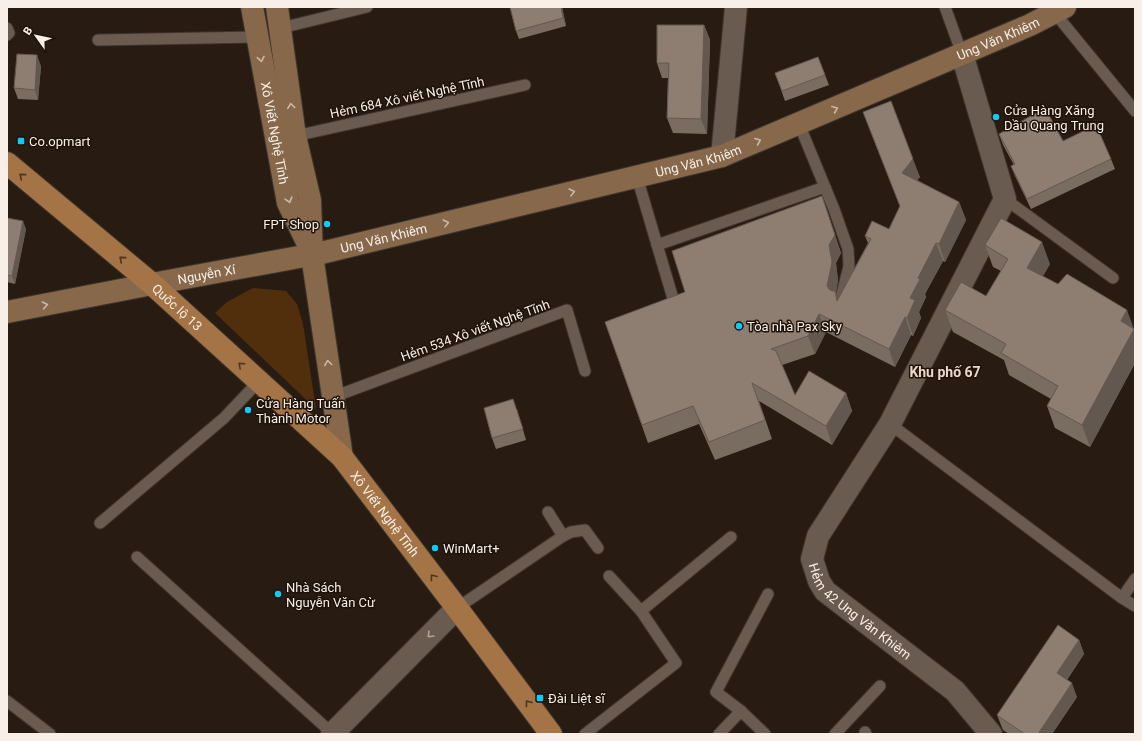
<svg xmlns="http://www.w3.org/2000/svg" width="1142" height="741" viewBox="0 0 1142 741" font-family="Roboto,sans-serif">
  <rect width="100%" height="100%" fill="#281c12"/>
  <path fill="#522f0c" d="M253,288l33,3 11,13 6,20 13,85 -101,-96 12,-11z"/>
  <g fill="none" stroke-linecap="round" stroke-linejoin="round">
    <g stroke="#3f352f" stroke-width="13">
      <g id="lane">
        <path d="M945,7l17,47"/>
        <path d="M1054,12l81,99"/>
        <path d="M7,28l2,5 -2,2"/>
        <path d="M281,28l86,-21"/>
        <path d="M98,40l159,-3"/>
        <path d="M799,124l35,85 14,40 1,17 -9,36"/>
        <path d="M295,136l230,-51"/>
        <path d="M637,177l37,125"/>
        <path d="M1005,199l108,79"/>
        <path d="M657,245l168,-58"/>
        <path d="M333,397l234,-87 18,61"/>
        <path d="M890,424l232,174 13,8"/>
        <path d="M100,523l124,-105 35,-37"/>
        <path d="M563,536l8,-4 14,-2 13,18"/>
        <path d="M137,557l196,177"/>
        <path d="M609,576l32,35"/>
        <path d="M1122,598l13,-19"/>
        <path d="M457,608l106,-72 -15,-24"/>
        <path d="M7,701l43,33"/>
        <path d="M865,732l1,2"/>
        <path d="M585,734l91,-71 -35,-52 90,-74"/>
        <path d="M719,734l22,-23"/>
        <path d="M765,734l-24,-23 -25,-19 52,-98"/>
        <path d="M835,734l45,-48"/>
      </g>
    </g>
    <g stroke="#3f352f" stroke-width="24">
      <g id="street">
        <path id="s1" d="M962,54l43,145 -115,225 -72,112 -6,23 7,22 6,10 130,100 36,43"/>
        <path d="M722,156l14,-149"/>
        <path d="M332,734l125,-126"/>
      </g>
    </g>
    <g stroke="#3f352f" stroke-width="24">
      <g id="secondary">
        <path id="s2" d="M252,7l36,196 20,41"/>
        <path d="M277,7l18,129 15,64 2,55 30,202"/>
        <path id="s3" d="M7,312l145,-28 169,-31 401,-97 308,-131 35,-18"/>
      </g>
    </g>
    <g stroke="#3f352f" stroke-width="24">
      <g id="primary">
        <path id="s4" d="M7,163l145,121 190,173 115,151 94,126"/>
      </g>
    </g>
    <use href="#lane" stroke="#695b4f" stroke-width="11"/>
    <use href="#street" stroke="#695b4f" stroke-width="22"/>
    <use href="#secondary" stroke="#87684a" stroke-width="22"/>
    <use href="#primary" stroke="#a57446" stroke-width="22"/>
  </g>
  <g fill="#796c61">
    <path d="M562,7l4,19 -47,13 -3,-8z"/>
    <path d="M704,25l6,15 -3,94 -34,-1 -6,-15 1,-40h-6l-5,-15z"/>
    <path d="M818,57l11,28 -44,16 -10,-28z"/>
    <path d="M41,66l-3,34 -20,-1 -4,-11z"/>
    <path d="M863,112l57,65 -3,3 42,22 7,18 -21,42 -2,-1 -18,33 1,3 -7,15 2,6 -8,18 -2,-1 -16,32 -69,-35 -11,22 -33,11 13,30 51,-2 6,18 -20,34 -73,-44 13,38 -57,21 -16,-36 -51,19 -43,-121 80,-30 143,-78 13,39 -5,10 2,17 -2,12 2,7 30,-56 -3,-7 24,-7 11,-22z"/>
    <path d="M999,134l64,7 48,18 4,10 -84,40 -16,-33 -4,-10 3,-1 -11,-20z"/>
    <path d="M7,218l19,11 -11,55 -8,-2z"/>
    <path d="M985,245l65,19 -7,12 92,56v31l-45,84 -35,-19 -8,-22 4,-7 -42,-24 -5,-15 -51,-28 -8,-22 41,-14 15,-25 -8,-4z"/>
    <path d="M517,409l9,31 -30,9 -4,-11z"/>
    <path d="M1079,640l5,14 -17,26 10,17 -25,37h-43l-6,-4 -6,-15z"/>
  </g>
  <g fill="#63584f">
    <path d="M561,7h1l4,19 -3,-8z"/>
    <path d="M704,25l6,15 -3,94 -6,-15z"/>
    <path d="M37,55l4,11 -3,34 -3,-10z"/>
    <path d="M913,159l7,18 -11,14 -7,-18z"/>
    <path d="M822,196l19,57 -5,10 2,17 -2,12 6,17 -9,-5 -6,-18z"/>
    <path d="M959,202l7,18 -21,42 -6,-18z"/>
    <path d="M23,221l3,8 -11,55 -3,-8z"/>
    <path d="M1042,242l8,22 -15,25 -8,-21z"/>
    <path d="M936,243l7,18 -18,33 1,3 -7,15 2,6 -8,18 -6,-18 3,-20 8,-20z"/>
    <path d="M1127,310l8,22v31l-45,84 -8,-22 39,-104z"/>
    <path d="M819,314l7,18 -11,22 -7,-18z"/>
    <path d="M905,317l6,18 -16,32 -6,-18z"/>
    <path d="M846,393l6,18 -20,34 -6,-19z"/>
    <path d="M1079,640l5,14 -22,33 -5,-14z"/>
    <path d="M1072,683l5,14 -25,37h-14z"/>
  </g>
  <g fill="#8d7e71" stroke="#63584f">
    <path d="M510,7h51l2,11 -47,13z"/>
    <path d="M657,25h47l-3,94 -34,-1 2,-55h-12z"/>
    <path d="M17,54l20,1 -2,35 -21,-2z"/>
    <path d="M818,57l7,18 -43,16 -7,-18z"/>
    <path d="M891,101l22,58 -11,14 57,29 -20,42 -3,-1 -18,35 2,1 -10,19 5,2 -8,18 -2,-1 -16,32 -70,-35 -11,22 -37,13 5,2 19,44 14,-24 37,22 -20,33 -74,-43 13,37 -56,22 -16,-36 -51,19 -37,-103 80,-30 -13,-41 150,-55 13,39 -6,10 3,17 -5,24 2,3 3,2h3l2,10 34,-62 -6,-3 7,-15 17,8 11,-23 -37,-94z"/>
    <path d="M1045,108l18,33 33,-16 15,34 -84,40 -16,-33 4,-2 -16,-30z"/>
    <path d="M7,218l16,3 -11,55 -5,-1z"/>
    <path d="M1001,218l41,24 -15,26 31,16 9,-10 60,36 -6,11 13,8 -52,96 -35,-19 11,-20 -57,-33 5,-9 -61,-34 16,-28 25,14 22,-37 -23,-14z"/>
    <path d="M513,399l10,30 -31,9 -8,-30z"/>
    <path d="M1058,625l21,15 -22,33 15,10 -34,51h-13l-27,-18 -1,-1z"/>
  </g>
  <defs><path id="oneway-chevron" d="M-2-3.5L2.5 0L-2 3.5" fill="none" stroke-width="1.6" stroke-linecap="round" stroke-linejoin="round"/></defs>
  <g stroke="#cbb9a9">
    <use href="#oneway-chevron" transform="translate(261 59) rotate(79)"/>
    <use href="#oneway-chevron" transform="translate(291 106) rotate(-98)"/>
    <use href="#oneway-chevron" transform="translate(835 109) rotate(-23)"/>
    <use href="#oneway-chevron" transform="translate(758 141) rotate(-23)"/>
    <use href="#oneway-chevron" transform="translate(572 192) rotate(-14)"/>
    <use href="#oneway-chevron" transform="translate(289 200) rotate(74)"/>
    <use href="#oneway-chevron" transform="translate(446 223) rotate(-14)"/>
    <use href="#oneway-chevron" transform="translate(45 305) rotate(-11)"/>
    <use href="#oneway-chevron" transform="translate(328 363) rotate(-98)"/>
  </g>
  <g stroke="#4e351e">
    <use href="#oneway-chevron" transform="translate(22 176) rotate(-140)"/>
    <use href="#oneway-chevron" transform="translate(122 259) rotate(-140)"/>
    <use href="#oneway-chevron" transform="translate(241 365) rotate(-138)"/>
    <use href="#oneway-chevron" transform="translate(433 577) rotate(-127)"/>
    <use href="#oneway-chevron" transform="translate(528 703) rotate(-127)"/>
  </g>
  <use stroke="#b0a59c" href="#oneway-chevron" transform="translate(430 635) rotate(135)"/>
  <g fill="#0ccafa" stroke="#1f1309" stroke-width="1.5">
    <circle cx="996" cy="117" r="4"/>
    <rect x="17" y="137" width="8" height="8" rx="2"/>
    <circle cx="327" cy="224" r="4"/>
    <circle cx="739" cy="326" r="4"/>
    <circle cx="248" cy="410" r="4"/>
    <circle cx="435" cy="548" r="4"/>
    <circle cx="278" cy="594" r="4"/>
    <rect x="536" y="694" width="8" height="8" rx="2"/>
  </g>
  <g text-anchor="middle" stroke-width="3" stroke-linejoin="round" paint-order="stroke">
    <g font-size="13" fill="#f8efe8" stroke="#1f1309">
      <text dy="5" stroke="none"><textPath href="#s3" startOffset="1032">Ung Văn Khiêm</textPath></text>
      <text transform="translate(407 97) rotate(-12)" y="5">Hẻm 684 Xô viết Nghệ Tĩnh</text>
      <text dy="5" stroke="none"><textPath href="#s2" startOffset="128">Xô Viết Nghệ Tĩnh</textPath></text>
      <text dy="5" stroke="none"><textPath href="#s3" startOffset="708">Ung Văn Khiêm</textPath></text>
      <text dy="5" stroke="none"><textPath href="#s3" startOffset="384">Ung Văn Khiêm</textPath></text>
      <text dy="5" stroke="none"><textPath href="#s3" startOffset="203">Nguyễn Xí</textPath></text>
      <text dy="5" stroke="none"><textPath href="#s4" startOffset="223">Quốc lộ 13</textPath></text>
      <text transform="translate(475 330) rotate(-20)" y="5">Hẻm 534 Xô viết Nghệ Tĩnh</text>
      <text dy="5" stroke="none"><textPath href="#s4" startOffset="517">Xô Viết Nghệ Tĩnh</textPath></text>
      <text dy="5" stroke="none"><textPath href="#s1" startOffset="634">Hẻm 42 Ung Văn Khiêm</textPath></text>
    </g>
    <g font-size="13" fill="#f8efe8" stroke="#1f1309" text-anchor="start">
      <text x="1004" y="115">Cửa Hàng Xăng<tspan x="1004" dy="15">Dầu Quang Trung</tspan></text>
      <text x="29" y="146">Co.opmart</text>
      <text x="319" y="229" text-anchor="end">FPT Shop</text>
      <text x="747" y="331">Tòa nhà Pax Sky</text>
      <text x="256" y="408">Cửa Hàng Tuấn<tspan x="256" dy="15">Thành Motor</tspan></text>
      <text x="443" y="553">WinMart+</text>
      <text x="286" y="592">Nhà Sách<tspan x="286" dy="15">Nguyễn Văn Cừ</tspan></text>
      <text x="548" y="703">Đài Liệt sĩ</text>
    </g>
    <g font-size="14" font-weight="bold" fill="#ead9cb" stroke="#1f1309">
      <text x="945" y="377">Khu phố 67</text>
    </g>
  </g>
  <rect width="1142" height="741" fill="none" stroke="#f8efe8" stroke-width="16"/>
  <g transform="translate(36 36) rotate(303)" stroke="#1f1309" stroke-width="3" paint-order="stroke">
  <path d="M0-3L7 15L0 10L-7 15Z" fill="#f8efe8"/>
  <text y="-6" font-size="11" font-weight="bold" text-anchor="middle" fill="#f8efe8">B</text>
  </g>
</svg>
